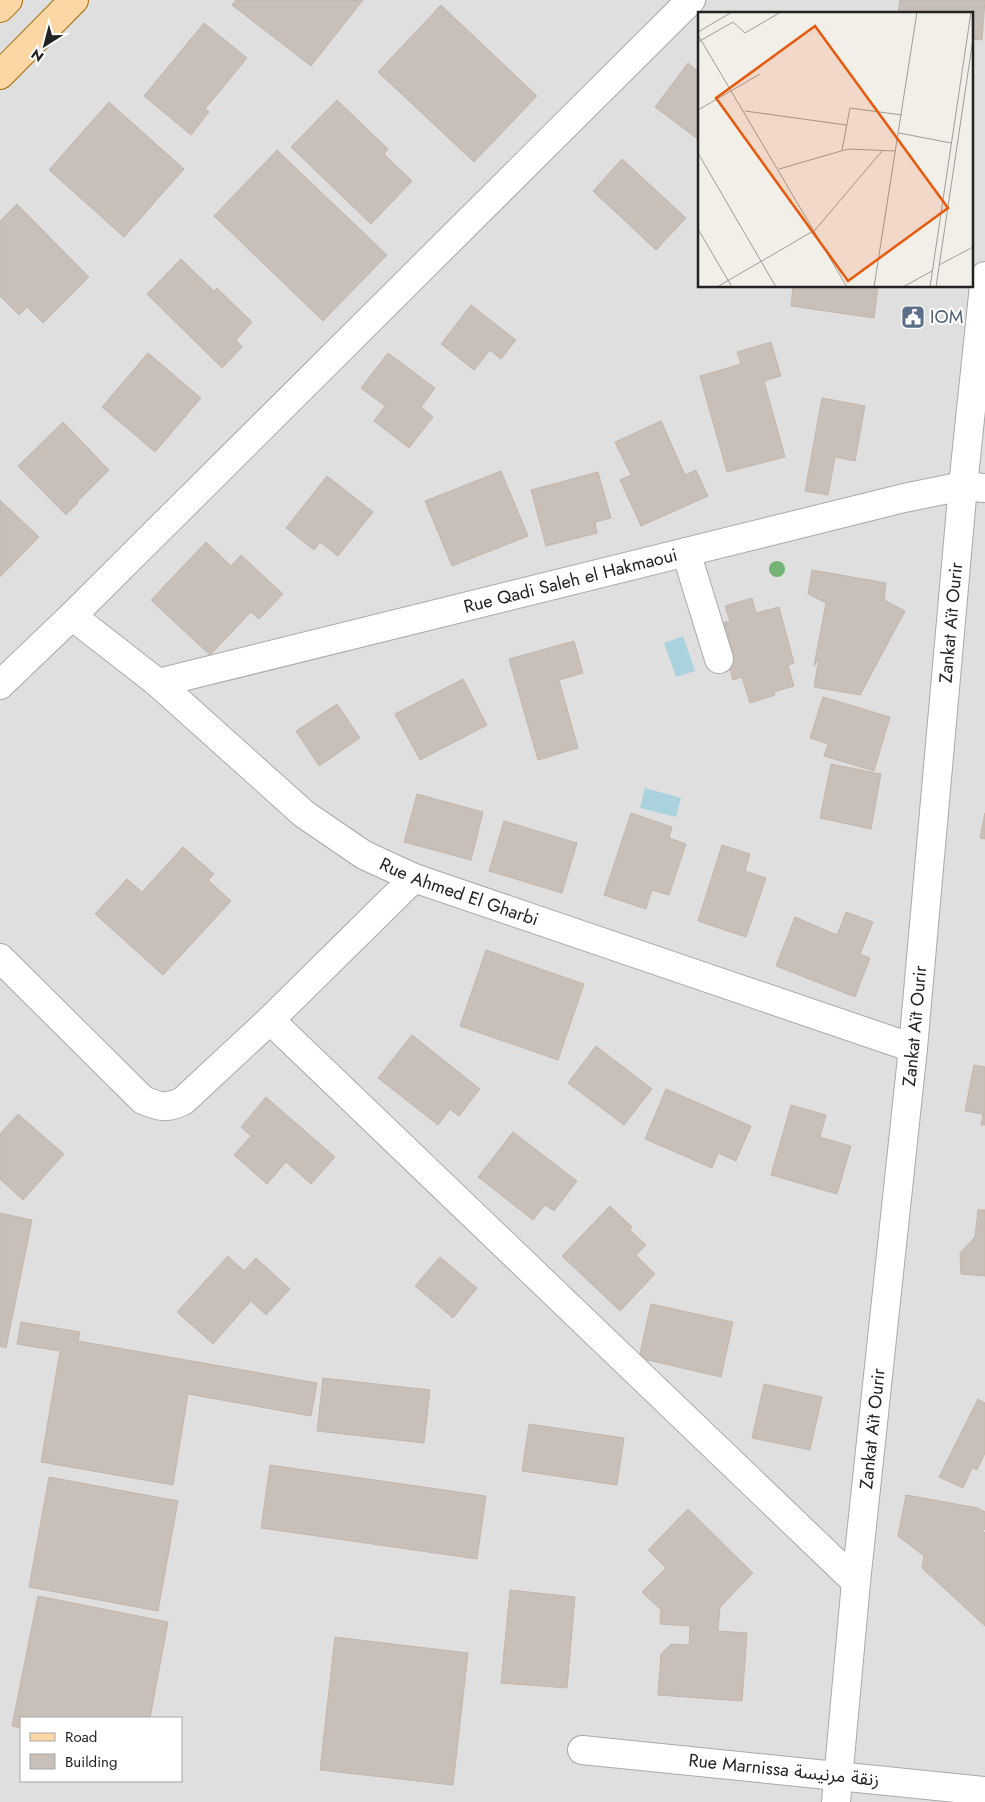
<svg xmlns="http://www.w3.org/2000/svg" width="985" height="1802" viewBox="0 0 985 1802" font-family="Jost,'Noto Sans Arabic',sans-serif">
  <rect width="100%" height="100%" fill="#f2efe9"/>
  <path fill="#e0dfdf" fill-rule="evenodd" d="M0,0h985v1802h-985zM699,14h272v272h-272zM21,1718h160v63h-160z"/>
  <g fill="#aad3df">
    <path d="M683,636l12,35 -19,6 -12,-34z"/>
    <path d="M645,788l36,10 -5,19 -36,-9z"/>
  </g>
  <g fill="#c7bfb8" stroke="#c4b6ab">
    <path d="M236,0h127l-52,66 -79,-61z"/>
    <path d="M900,0h85l-3,40 -11,-1v-25h-73z"/>
    <path d="M441,5l96,91 -63,66 -96,-90z"/>
    <path d="M204,23l43,35 -42,51 4,3 -18,23 -47,-39z"/>
    <path d="M688,63l11,9v68l-44,-33z"/>
    <path d="M337,100l51,49 -4,5 28,27 -41,43 -80,-77z"/>
    <path d="M109,102l75,67 -60,68 -75,-67z"/>
    <path d="M277,150l110,105 -64,66 -109,-105z"/>
    <path d="M622,159l64,59 -30,32 -63,-59z"/>
    <path d="M17,204l72,73 -46,46 -16,-16 -8,8 -19,-19v-75z"/>
    <path d="M181,259l33,32 3,-3 35,34 -16,18 6,7 -20,21 -75,-74z"/>
    <path d="M793,286h85l-4,32 -83,-12z"/>
    <path d="M471,305l45,35 -15,19 -11,-9 -16,20 -33,-26z"/>
    <path d="M771,342l10,34 -17,5 21,76 -58,15 -27,-96 41,-12 -4,-12z"/>
    <path d="M148,353l53,45 -46,54 -53,-45z"/>
    <path d="M388,353l47,35 -14,19 12,10 -24,31 -35,-27 11,-15 -24,-18z"/>
    <path d="M822,398l43,8 -10,55 -20,-4 -7,38 -23,-4z"/>
    <path d="M661,421l24,54 11,-5 12,26 -67,30 -21,-46 11,-5 -16,-33z"/>
    <path d="M63,422l46,48 -32,32 1,1 -12,12 -48,-49z"/>
    <path d="M501,471l27,65 -76,30 -27,-65z"/>
    <path d="M598,472l13,46 -16,4 2,11 -51,13 -15,-56z"/>
    <path d="M327,476l46,36 -35,44 -18,-14 -6,8 -28,-22z"/>
    <path d="M0,500l39,37 -39,40z"/>
    <path d="M206,542l25,24 10,-11 42,39 -24,25 -8,-7 -41,43 -59,-55z"/>
    <path d="M812,570l74,13 -2,17 21,11 -45,84 -46,-8 5,-29 -5,8 12,-63 -18,-9z"/>
    <path d="M752,598l4,15 23,-6 15,56 -6,2 6,21 -20,6 1,3 -25,8 -8,-26 -9,3 -15,-56 12,-3 -5,-15z"/>
    <path d="M574,641l9,32 -24,7 19,68 -40,12 -29,-101z"/>
    <path d="M463,679l24,46 -67,35 -25,-46z"/>
    <path d="M823,697l67,20 -16,54 -50,-15 4,-12 -18,-6z"/>
    <path d="M337,704l23,34 -41,28 -23,-35z"/>
    <path d="M831,764l50,10 -10,55 -51,-11z"/>
    <path d="M417,794l66,18 -12,48 -67,-18z"/>
    <path d="M631,813l41,14 -3,11 17,6 -17,51 -17,-5 -6,19 -42,-14z"/>
    <path d="M985,813v26l-5,-1z"/>
    <path d="M504,821l73,22 -15,50 -73,-22z"/>
    <path d="M722,845l28,9 -5,17 21,7 -20,59 -48,-16z"/>
    <path d="M183,847l31,27 -6,6 23,21 -68,74 -68,-61 32,-35 15,13z"/>
    <path d="M846,912l27,10 -13,32 10,4 -15,39 -79,-31 19,-49 42,18z"/>
    <path d="M486,950l98,34 -26,76 -98,-34z"/>
    <path d="M412,1035l68,54 -21,27 -9,-7 -12,16 -60,-47z"/>
    <path d="M596,1046l56,43 -28,36 -56,-42z"/>
    <path d="M974,1065l11,2v58h-4l2,-11 -18,-3z"/>
    <path d="M666,1089l85,37 -15,35 -18,-8 -6,15 -67,-29z"/>
    <path d="M266,1097l69,60 -24,27 -25,-22 -19,22 -33,-29 17,-19 -10,-9z"/>
    <path d="M791,1105l35,10 -6,22 31,9 -14,48 -66,-19z"/>
    <path d="M18,1114l46,40 -41,46 -23,-21v-45z"/>
    <path d="M513,1132l64,49 -23,30 -9,-6 -12,15 -55,-43z"/>
    <path d="M610,1206l22,21 -2,3 16,15 -10,10 19,19 -35,37 -58,-55z"/>
    <path d="M978,1210h7v66l-24,-2 -1,-21 15,-16z"/>
    <path d="M0,1213l32,7 -26,128 -6,-2z"/>
    <path d="M228,1256l16,15 12,-13 34,31 -24,26 -15,-14 -38,43 -36,-32z"/>
    <path d="M440,1257l37,31 -24,30 -38,-32z"/>
    <path d="M651,1304l82,18 -12,55 -82,-19z"/>
    <path d="M21,1322l59,10 -2,9 239,42 -6,33 -123,-22 -15,91 -132,-23 19,-111 -43,-7z"/>
    <path d="M323,1378l107,12 -6,53 -107,-12z"/>
    <path d="M764,1384l58,13 -12,53 -58,-12z"/>
    <path d="M978,1399l7,4v50l-8,17 -5,-2 -9,20 -24,-11z"/>
    <path d="M529,1424l95,14 -7,47 -95,-14z"/>
    <path d="M270,1465l216,31 -9,63 -216,-31z"/>
    <path d="M49,1477l129,24 -20,110 -129,-24z"/>
    <path d="M906,1495l72,13 7,4v17l-2,2 2,2v93l-63,-58 2,-12 -26,-20z"/>
    <path d="M688,1509l65,64 -33,34 -2,24 29,2 -5,68 -84,-6 3,-41 10,-10 18,1 1,-19 -30,-2 1,-14 -19,-18 24,-24 -18,-18z"/>
    <path d="M510,1590l65,7 -8,91 -66,-5z"/>
    <path d="M38,1596l130,26 -18,96h-129v10l-9,-2z"/>
    <path d="M335,1637l133,16 -15,132 -133,-15z"/>
  </g>
  <g fill="none" stroke-linecap="round" stroke-linejoin="round">
    <g stroke="#a9a9a9" stroke-width="30">
      <g id="minor">
        <path d="M686,552l33,107"/>
        <path id="s1" d="M72,616l86,67 146,131 60,41 50,23 499,170"/>
        <path id="s2" d="M158,683l746,-185 59,-12 22,2"/>
        <path d="M0,685l72,-69 619,-616"/>
        <path d="M0,958l143,142c17,7 23,9 40,1l87,-81 144,-142"/>
        <path d="M270,1020l586,562"/>
        <path d="M582,1750l403,41"/>
        <path id="s3" d="M836,1802l20,-220 57,-534 50,-562 22,-210"/>
      </g>
    </g>
    <g stroke="#a06b00" stroke-width="30">
      <g id="major">
        <path d="M0,8l8,-8"/>
        <path d="M0,75l74,-75"/>
      </g>
    </g>
    <use href="#minor" stroke="#fff" stroke-width="28"/>
    <use href="#major" stroke="#fcd6a4" stroke-width="28"/>
  </g>
  <circle fill="#74b475" cx="777" cy="569" r="8"/>
  <defs>
    <g id="civic-square" transform="scale(1.25)"><rect x="-9" y="-9" width="18" height="18" rx="4" fill="#5c6f8a" stroke="#fff"/><path d="M-.6-6.5H3V-4.5H.6V-3L4-1V1h2V6H-6V1h2V-1L-.6-3ZM-1.2 2.5V6h2.4V2.5Z" fill="#fff"/></g>
  </defs>
  <g fill-rule="evenodd">
    <use href="#civic-square" x="913" y="317"/>
  </g>
  <g text-anchor="middle" stroke-width="4" stroke-linejoin="round" paint-order="stroke">
    <g font-size="18" fill="#4e5e75" stroke="#fff" text-anchor="start">
      <text x="930" y="323">IOM</text>
    </g>
    <g font-size="18" fill="#222" stroke="#fff">
      <text dy="6" stroke="none"><textPath href="#s2" startOffset="425">Rue Qadi Saleh el Hakmaoui</textPath></text>
      <text dy="6" stroke="none"><textPath href="#s3" startOffset="1185">Zankat Aït Ourir</textPath></text>
      <text dy="6" stroke="none"><textPath href="#s1" startOffset="480">Rue Ahmed El Gharbi</textPath></text>
      <text dy="6" stroke="none"><textPath href="#s3" startOffset="780">Zankat Aït Ourir</textPath></text>
      <text dy="6" stroke="none"><textPath href="#s3" startOffset="375">Zankat Aït Ourir</textPath></text>
      <text transform="translate(784 1770) rotate(6)" y="6">Rue Marnissa زنقة مرنيسة</text>
    </g>
  </g>
  <g transform="translate(698 12)">
    <rect width="275" height="275" fill="#f2efe9"/>
    <path fill="none" stroke="#9f9d99" stroke-width="1" d="M0,20l34,-20M0,23l149,252M0,30l35,-20 12,11 36,-21M0,98l62,-36M47,99l101,14M201,121l52,10M144,138l8,-42 52,7M0,141l78,134M81,157l69,-20 47,2M0,217l34,58M241,253l34,-18M19,275l98,-57 67,-79M176,275l43,-275M205,275l29,-16M232,275l41,-275M238,275l37,-248"/>
    <path fill="#e8590c" fill-opacity="0.15" stroke="#e8590c" stroke-width="2.5" d="M117,14l133,182 -100,73 -132,-183z"/>
    <rect width="275" height="275" fill="none" stroke="#222" stroke-width="2.5"/>
  </g>
  <rect x="20" y="1717" width="162" height="65" fill="#ffffff" stroke="#a7a7a7"/>
  <rect x="30" y="1733" width="25" height="8" fill="#fcd6a4" stroke="#a7a7a7"/>
  <text x="65" y="1742" font-size="15" fill="#222222">Road</text>
  <rect x="30" y="1754" width="25" height="15" fill="#c7bfb8" stroke="#a7a7a7"/>
  <text x="65" y="1767" font-size="15" fill="#222222">Building</text>
  <g transform="translate(45 45) rotate(216)" stroke="#ffffff" stroke-width="4" paint-order="stroke">
  <path d="M0-4L9 19L0 12L-9 19Z" fill="#222222"/>
  <text y="-8" font-size="14" font-weight="bold" text-anchor="middle" fill="#222222">N</text>
  </g>
</svg>
